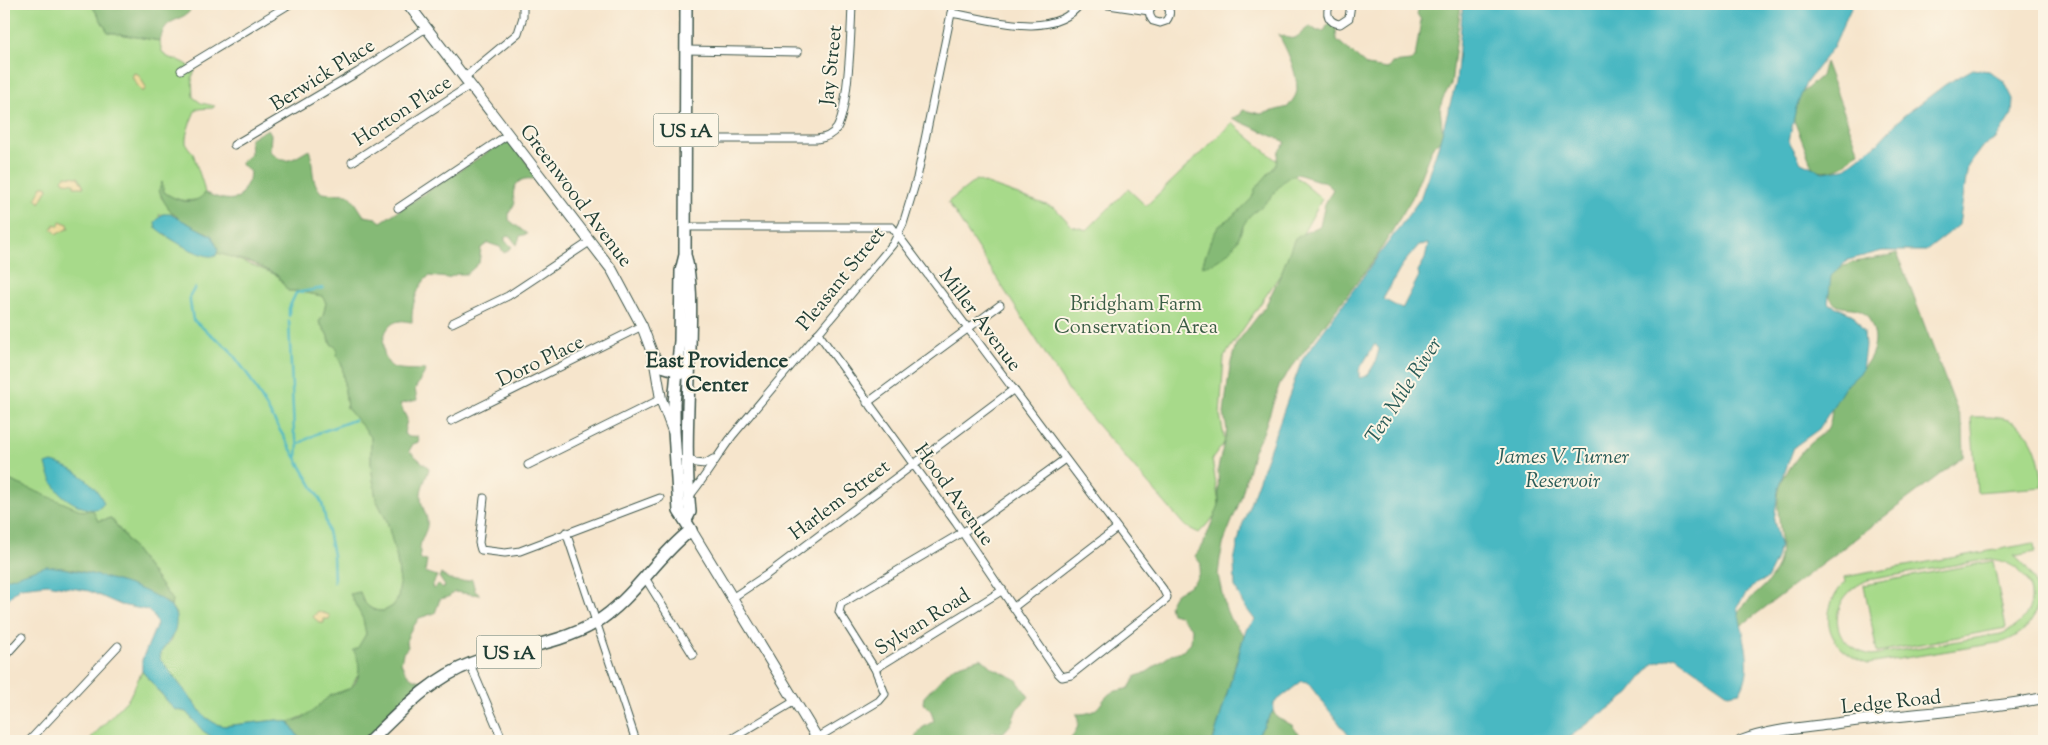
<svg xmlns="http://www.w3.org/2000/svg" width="2048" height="745" viewBox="0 0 2048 745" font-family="'Sorts Mill Goudy',serif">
  <rect width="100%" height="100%" fill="#fcf5e5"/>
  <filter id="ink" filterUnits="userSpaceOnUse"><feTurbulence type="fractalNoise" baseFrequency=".02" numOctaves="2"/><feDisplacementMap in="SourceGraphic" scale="10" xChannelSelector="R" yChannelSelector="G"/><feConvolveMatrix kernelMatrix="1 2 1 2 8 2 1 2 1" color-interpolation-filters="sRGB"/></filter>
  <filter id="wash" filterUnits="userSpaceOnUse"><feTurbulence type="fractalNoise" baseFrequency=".0096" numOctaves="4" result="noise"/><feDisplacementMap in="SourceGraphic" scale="20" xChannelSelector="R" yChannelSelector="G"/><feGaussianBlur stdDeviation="1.12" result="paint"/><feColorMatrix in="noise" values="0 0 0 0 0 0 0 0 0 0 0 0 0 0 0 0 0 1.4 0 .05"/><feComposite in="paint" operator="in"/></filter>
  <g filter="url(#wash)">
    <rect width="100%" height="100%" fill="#f6e5cc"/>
    <g fill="#a7da8a" stroke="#638c5f" fill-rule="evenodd">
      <path d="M4,4h87l17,28 52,9c1,24 19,14 30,26l3,-1 2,5 -3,6 1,20 8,6 14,3 -2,2 -17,1c-4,9 -11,24 -10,34 1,5 7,8 8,13 3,13 9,24 11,37l-4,6c-16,3 -24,2 -37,-7l-2,-10 -1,15 14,20 -12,-3 -4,1 5,20 37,19 20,-1 56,22 11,16h9l25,5 4,7 -3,13 -4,6 8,12 4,10 6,4v8l5,9 5,43 24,29v29l5,33 11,22 10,38 3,23 -2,16 -5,8 -9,5c-13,1 -21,-7 -24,-19l-9,2 12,25 3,15 -9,16 3,21 -9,17 -20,7 -19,18 -23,9 -12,-2 -54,6 -7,-2 -11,-7 -45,-58 2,-10 9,-8 5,-27 -5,-8 1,-6 -61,-82 -13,3 -6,-10h-8l-14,-5 -66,-28z"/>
      <path d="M1232,123l90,76 -42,76 -56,82 -4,58 5,27 -13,17 8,51 -21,23 -14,-7 -112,-129 -125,-195 28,-22 79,28 17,18 15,4 41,-41 18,17z"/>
      <path d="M1971,417c14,0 30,-1 42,5 23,11 28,44 30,65l-66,5z"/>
      <path d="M2034,543l1,9 -21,4c34,26 32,71 -11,86l-135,22c-40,-14 -53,-49 -23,-82l-1,-5zM1990,559c48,5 57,57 11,75l-129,21c-45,-8 -46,-58 -4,-75z"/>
      <path d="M1993,561l13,67 -129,24 -13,-67z"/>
      <path d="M142,671l32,38 12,3 32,29h5h-135l41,-43z"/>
    </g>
    <g fill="#85ba76" stroke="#527c55">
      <path d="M91,4h103c-2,3 -4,8 -7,10 -16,10 -22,6 -27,27l-52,-9z"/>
      <path d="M1420,4h41l-10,80 -8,14 -3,10 3,29 -11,11 -20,50 -35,58 -97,127 -17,50 -9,17 -14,51 -16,40 -4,18 -2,16 7,32 5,12 14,16 -31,106h-138l-4,-2c4,-9 11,-13 5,-25 27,1 23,-16 37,-22 5,-2 11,-2 16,-4l7,-12c18,-3 29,-23 47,-25l8,-9 1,-13 -13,-14 -8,-2 -2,-8c3,-4 4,-10 9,-13 15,-8 20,-10 23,-28l-6,-8 8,-11 16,-40 -1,-37 9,-38 -3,-17 6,-47 6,-22 29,-37 15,-31 14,-36 8,-6 18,-8 5,-22 8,-15 -7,-6 -29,-9c-16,3 -22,22 -34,31 -5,5 -14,9 -17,16 -4,5 -5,12 -8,18 -6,12 -22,26 -36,27l8,-24 8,-15 21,-16 13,-13 3,-9 21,-24 2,-13 8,-10 -54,-24 8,-3 3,-5 18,4 27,-7c3,-5 9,-11 9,-18 0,-17 -10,-40 -19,-55 19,9 17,3 32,-8l7,5h7l7,-11 9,5 -4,4 1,11 30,26 21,3 4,-6 19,-2 4,-3 6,-38 -4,-6z"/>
      <path d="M1825,62l34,90c-7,3 -9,8 -15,13 -7,6 -23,7 -31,4l-21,-54 9,-21 20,-18z"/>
      <path d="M268,129l3,5 -1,17c15,17 24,7 39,-1 6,14 0,31 13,43 33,3 22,-7 42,23l12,2 5,4 128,-84 29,40c-5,2 -8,0 -13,1 -11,2 -14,15 -10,24l-6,10v7l18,14 -7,2 -3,9 -8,-10 -4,2v4l7,6 -8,6 -4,-6 -12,-4 -7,5 -2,15 -12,11h-10l-9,4 -19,-2c-12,9 -18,31 -17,46 -4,0 -9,-2 -12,-1 -20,2 -21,34 -9,45 5,5 27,3 35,4l-11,19 2,11 -17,4 7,15 -3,15 5,3 9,-1 1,6 -6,2 -4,7 20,17c-2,10 -9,19 -8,30 0,8 6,16 6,23 2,12 -11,18 -6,39l6,1 -2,11 12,4 -5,10 1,3 6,-5 4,4 2,-2 -6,-9 2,-3c9,7 20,10 31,5l3,12 5,4 -26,-3 -5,5 -9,2 -5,14 -16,5c-6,11 -15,16 -11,29l-5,6 -2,10c5,11 10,18 23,18l5,7 -48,46 3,7h-83l-12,-19c20,-4 24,-12 38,-24 7,-5 15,-6 22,-9 13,-8 12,-28 4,-39l4,-1 9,-15 -3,-15 -13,-25 10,-2c3,12 11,20 24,19l9,-5 5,-7 2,-17 -3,-23 -10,-38 -11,-22 -5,-33v-29l-24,-29 -5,-43 -5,-9v-8l-6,-4 -4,-10 -8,-12 4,-6 3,-13 -4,-7 -25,-5h-9l-11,-16 -25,-12 -35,-10 -9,-20c-23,-8 -41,-19 -49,-43l3,-8 2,10c13,9 30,15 41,1 12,4 20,9 34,5l10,-18 1,-8 -10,-9 11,-9 -1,-15z"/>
      <path d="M1897,253l66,173 1,30 -226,172v-16c12,-16 29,-23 38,-42 14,-31 -8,-66 8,-93 7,-11 16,-24 25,-33 6,-5 13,-9 18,-15 6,-8 3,-20 8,-29 13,-22 39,-33 40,-61 0,-7 -3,-13 -5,-18 -12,-28 -42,6 -43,-44 23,-20 43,-15 70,-24z"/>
      <path d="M4,478l79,33 10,-1 5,11 13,-3 61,82 -1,6c-13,-12 -93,-39 -111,-38 -19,1 -39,6 -56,12z"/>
      <path d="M981,658l10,9 25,12 13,18 -12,12 -6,15 -8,9 -10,-1 -15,9h-66l10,-13 12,-7 -3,-10 -8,-8 1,-6 29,-30z"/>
      <path d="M1273,711l4,7 15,7 11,16h-49z"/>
    </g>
    <g fill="#eeda9e" stroke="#868c69">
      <path d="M134,73l4,1 8,13 -2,4h-3l-9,-14z"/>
      <path d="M65,176l13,1 6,10h-10v-4l-10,-1 -2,-3z"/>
      <path d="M42,186h5l1,3 -8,14 -4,-5z"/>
      <path d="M60,221l8,3 1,4 -12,6 -5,-5 3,-5 4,2z"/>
      <path d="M318,611l11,4 1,4h-6v4h-4l-7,-6z"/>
    </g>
    <g fill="#49b8c2" stroke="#347a7b" fill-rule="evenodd">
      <path d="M1463,4h390l-20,43 -27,36 -10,25 -7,33 12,21 22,10 21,-3 34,-26 24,-26 44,-33 27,-15 16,2 15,10 9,18 -1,15 -16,25 -14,8 -14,19 -9,59 -33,26h-44l-34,9 -17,16 -3,27 25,12 11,16 1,15 -3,25 -17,16 -26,42 -25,18 -16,44 -4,30 6,23 -3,15 -10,20 -15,7 -15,20c5,28 19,60 3,86l-11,2 -54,-38 -22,8 -24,30 -65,47h-211l-46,-59 -5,-1 -28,22 -1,8 -19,30h-41l33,-112 9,-9 -12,-16 -8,-17 -1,-26 7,-32 61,-169 118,-161 18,-52 18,-64zM1428,244l-3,15 -7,12 1,5 -17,33 -19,-10 20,-35 16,-19zM1375,344l4,5 -4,14 -8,13 -8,2v-8z"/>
      <path d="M163,214h7l42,22 6,13 -2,7c-15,3 -48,-18 -60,-28l-1,-6z"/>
      <path d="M52,462c22,6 42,19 52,41 -9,15 -35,-1 -44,-10 -8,-9 -11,-18 -14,-29z"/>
      <path d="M46,566c25,2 129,23 130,52 2,22 -17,28 -16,41l45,58 11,7 8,2 53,-6 12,2 12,19h-83l-15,-10 -17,-19 -12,-3 -32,-38v-11l15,-36 -4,-9 -6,-5 -26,-5 -32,-14 -42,-7 -27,3 -16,16v-23z"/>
    </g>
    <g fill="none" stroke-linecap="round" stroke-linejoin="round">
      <g stroke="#49b8c2" stroke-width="2.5">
        <path d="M195,288l-5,7v7l3,18 36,29 19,26 74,128 11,52 1,27"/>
        <path d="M289,316v-8l7,-15 27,-5"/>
        <path d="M289,321l5,112 4,11 -1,12"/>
        <path d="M298,444l20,-11 36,-13"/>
      </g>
    </g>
  </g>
  <g filter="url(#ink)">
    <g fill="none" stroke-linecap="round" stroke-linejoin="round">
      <g stroke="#3f564b" stroke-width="9">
        <g id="street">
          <path d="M1102,4l47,7"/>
          <path d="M1155,4c-7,4 -7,11 -2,17l7,2 6,-2c5,-6 5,-13 -2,-17"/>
          <path d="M1331,4c-7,9 -2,19 9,20l9,-6 2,-14"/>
          <path d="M951,13c38,6 102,28 129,-9"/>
          <path d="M686,50l112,2"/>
          <path d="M181,70l109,-66"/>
          <path d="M465,77l53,-44 5,-16v-13"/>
          <path d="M686,139h131c9,-1 15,-4 20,-11 12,-21 14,-97 15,-124"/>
          <path d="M234,145l124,-73 68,-44"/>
          <path d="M352,162l117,-76"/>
          <path d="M398,208l111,-74"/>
          <path d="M686,227h206l271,362 4,8 -1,3 -95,75 -9,2 -4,-4 -102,-150 -138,-190"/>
          <path d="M452,323l56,-27 83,-55"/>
          <path d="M867,403l133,-98"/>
          <path d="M451,421l191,-95"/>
          <path d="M688,457l7,6 10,1 8,-5"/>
          <path d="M528,465l133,-66"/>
          <path d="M484,498l-5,45 2,7 24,3 15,-2 140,-53"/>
          <path d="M688,498c17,-20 29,-42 45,-63l160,-191 10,-20 14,-46 36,-174"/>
          <path d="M566,532l70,209"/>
          <path d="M644,576l49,79"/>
          <path d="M732,598l33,-22 249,-187"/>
          <path d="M1014,607l103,-79"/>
          <path d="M4,657l18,-20"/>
          <path d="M470,664l33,77"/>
          <path d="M875,669l128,-79"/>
          <path d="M817,738l62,-37 6,-7 -10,-25 -36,-57 2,-8 127,-75 97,-70"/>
          <path d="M29,741l89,-95"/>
          <path d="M728,741l67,-40"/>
        </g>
      </g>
      <g stroke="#3f564b" stroke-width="12">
        <g id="secondary">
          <path d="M408,4l204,266 30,56 12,32 7,41 12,32"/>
          <path d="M691,530l128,211"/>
          <path d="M1741,741c29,-11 60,-13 91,-17 71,-10 142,-13 212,-26"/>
        </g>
      </g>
      <g stroke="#3f564b" stroke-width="14">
        <g id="primary">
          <path d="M686,258c7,30 4,64 4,96 -2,52 -5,106 0,158l-4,8"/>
          <path d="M654,358l8,8 23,7"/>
          <path d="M370,741c31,-30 60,-62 102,-78 40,-15 86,-18 123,-40 38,-23 61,-66 96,-93l-12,-19 -5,-80v-28l6,-62 1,-70 4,-16 1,-251"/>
        </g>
      </g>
      <use href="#street" stroke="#fff" stroke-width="7"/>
      <use href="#secondary" stroke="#fff" stroke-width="10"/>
      <use href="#primary" stroke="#fff" stroke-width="11"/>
    </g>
  </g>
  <g text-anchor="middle" stroke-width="4" stroke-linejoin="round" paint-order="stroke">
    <g fill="#fcf5e5" stroke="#617469" stroke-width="1">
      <rect x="653.5" y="113.5" width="65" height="33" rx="4"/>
      <rect x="476.5" y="635.5" width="65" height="33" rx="4"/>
    </g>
    <g font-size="19" font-weight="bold" fill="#1f3d34">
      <text x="686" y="137">US 1A</text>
      <text x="509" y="659">US 1A</text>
    </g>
    <g font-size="20" fill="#1f3d34" stroke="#fcf5e5">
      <text transform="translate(830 65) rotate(-84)" y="7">Jay Street</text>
      <text transform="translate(322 74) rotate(-32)" y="7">Berwick Place</text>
      <text transform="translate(402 110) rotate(-33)" y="7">Horton Place</text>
      <text transform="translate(577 195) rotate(53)" y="7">Greenwood Avenue</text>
      <text transform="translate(840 278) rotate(-51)" y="7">Pleasant Street</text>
      <text transform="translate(981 319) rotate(53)" y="7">Miller Avenue</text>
      <text transform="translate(540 360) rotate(-26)" y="7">Doro Place</text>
      <text transform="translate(955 494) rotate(54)" y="7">Hood Avenue</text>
      <text transform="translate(839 499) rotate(-37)" y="7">Harlem Street</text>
      <text transform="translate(922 621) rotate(-32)" y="7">Sylvan Road</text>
      <text transform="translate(1891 701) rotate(-6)" y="7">Ledge Road</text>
    </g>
    <g font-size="20" fill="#3a5c45" stroke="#fcf5e5">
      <text x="1136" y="310">Bridgham Farm<tspan x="1136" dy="23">Conservation Area</tspan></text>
    </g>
    <g font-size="21" font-weight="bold" fill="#1f3d34" stroke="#fcf5e5">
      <text x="717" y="367">East Providence<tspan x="717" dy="24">Center</tspan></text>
    </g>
    <g font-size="21" font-style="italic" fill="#2a5c58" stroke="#fcf5e5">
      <text transform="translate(1403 390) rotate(-57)" y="7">Ten Mile River</text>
      <text x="1563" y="463">James V. Turner<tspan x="1563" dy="24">Reservoir</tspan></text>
    </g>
  </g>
  <rect width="2048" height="745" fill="none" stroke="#fcf5e5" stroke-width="20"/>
</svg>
